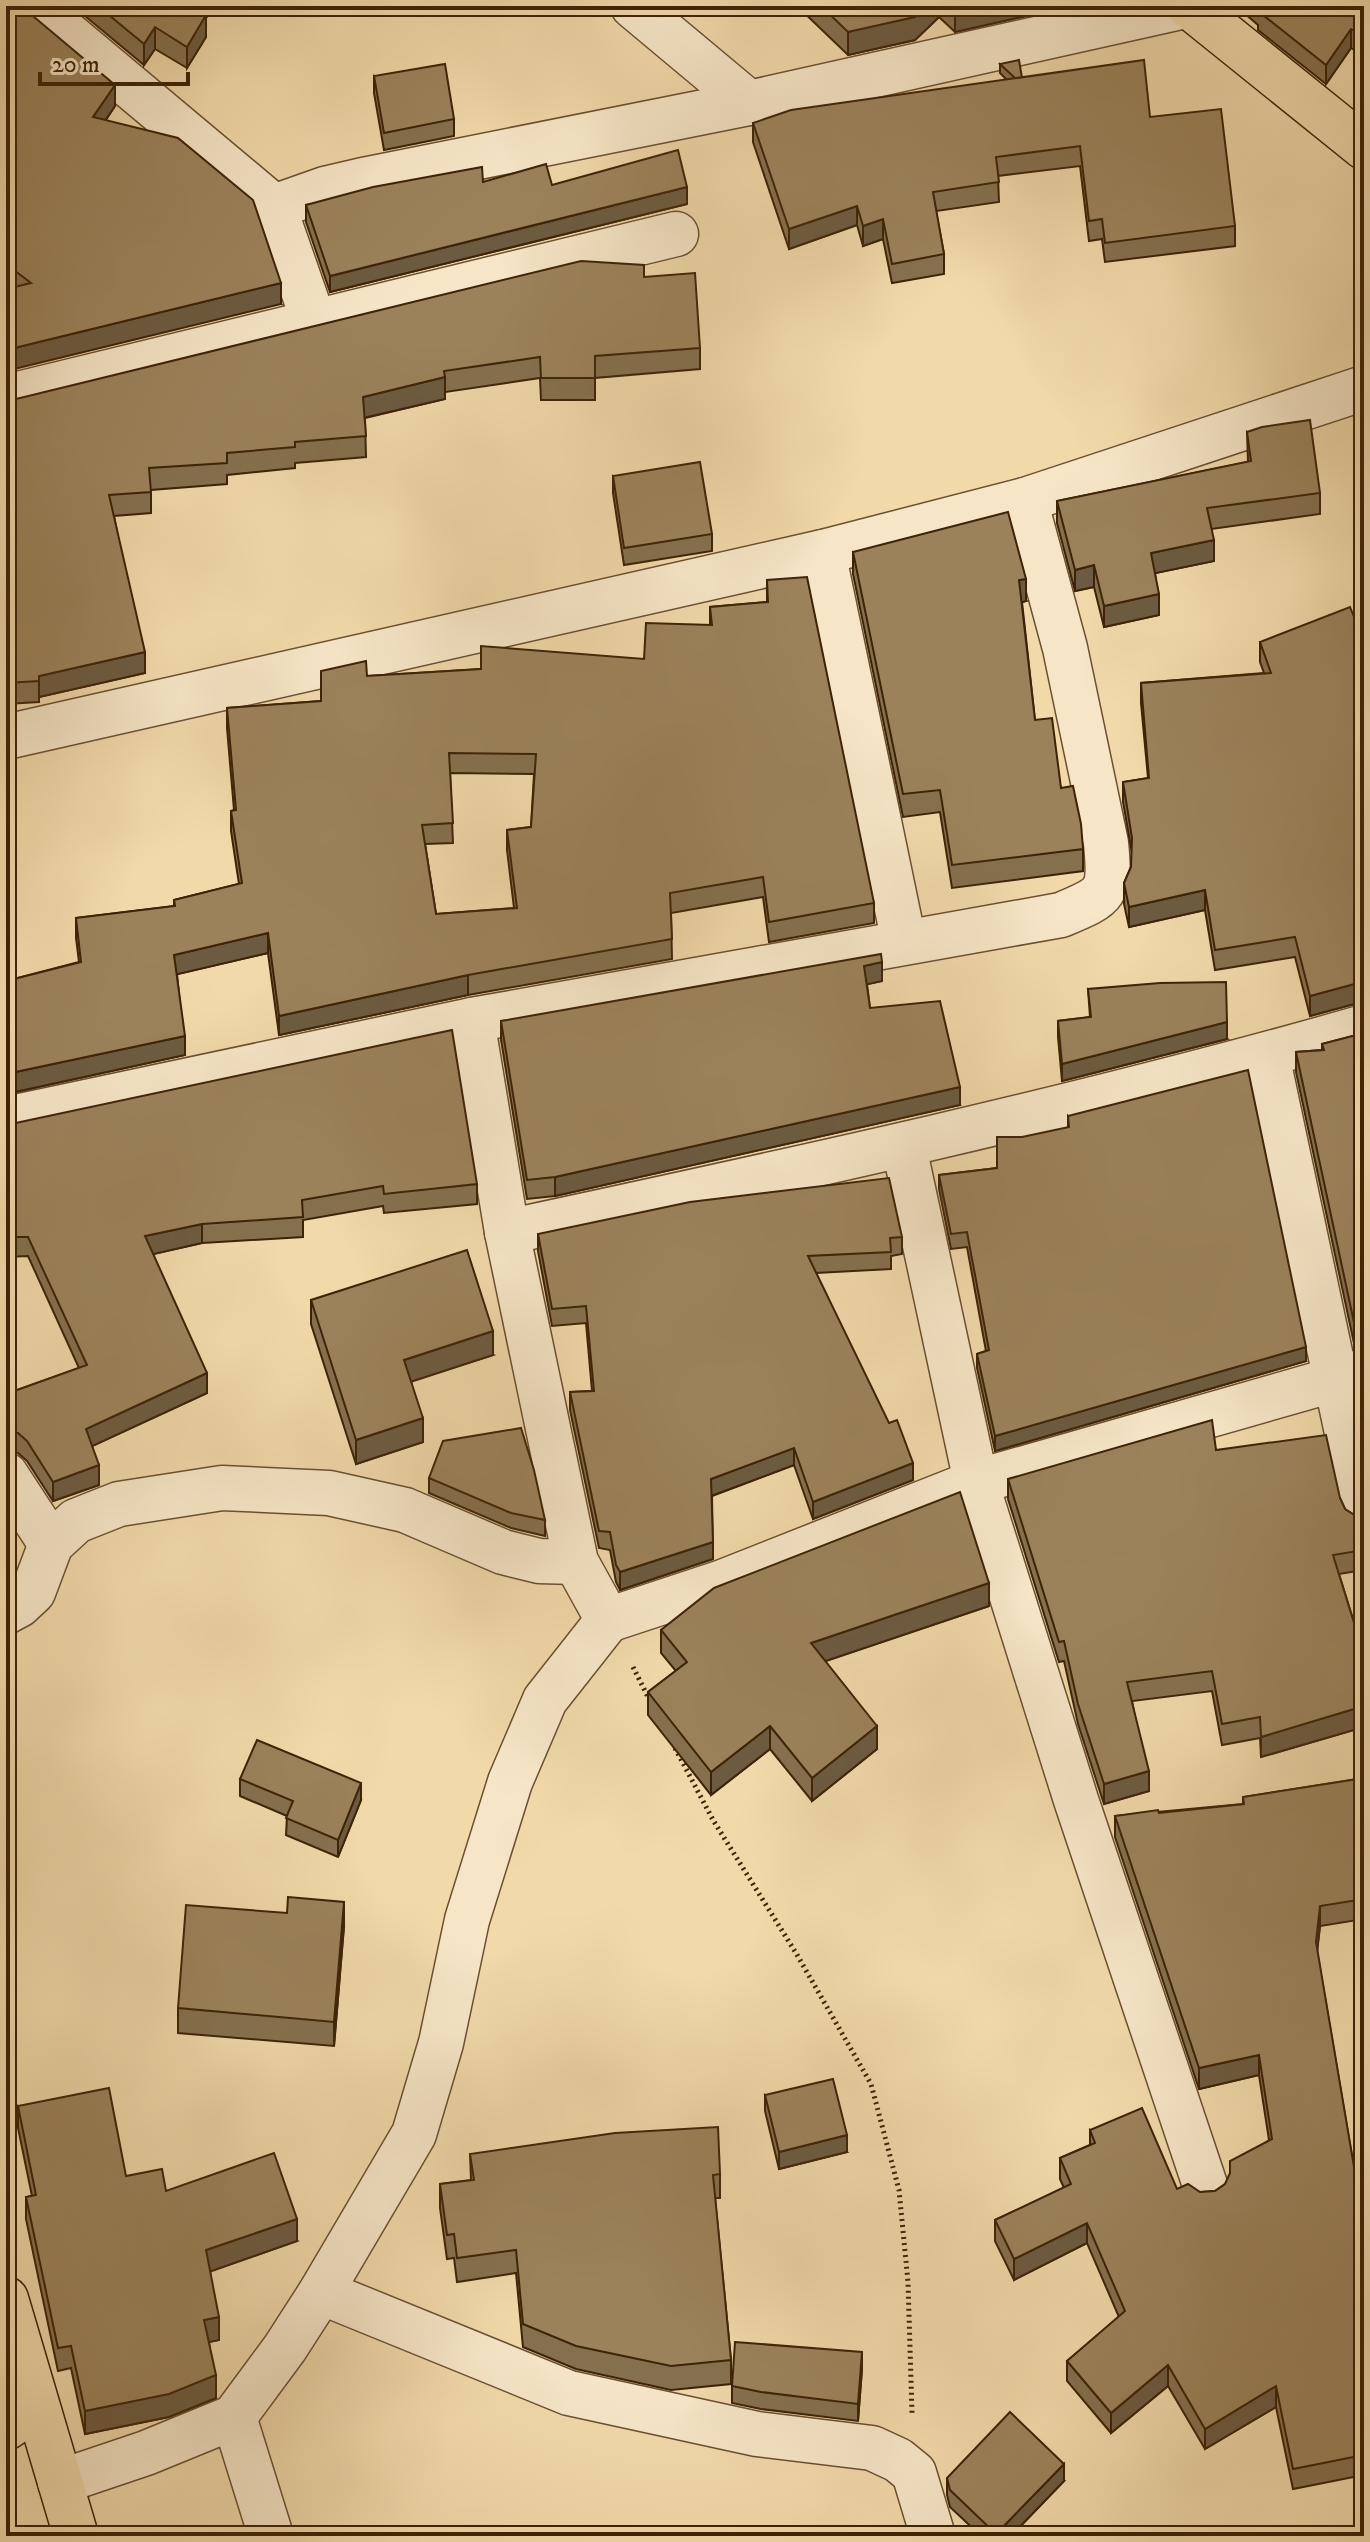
<svg xmlns="http://www.w3.org/2000/svg" width="1370" height="2542" viewBox="0 0 1370 2542" font-family="'IM FELL DW Pica',serif">
  <rect width="100%" height="100%" fill="#f1d9a9"/>
  <filter id="stains"><feTurbulence type="fractalNoise" baseFrequency=".0025" numOctaves="4"/><feColorMatrix values="0 0 0 0 .2 0 0 0 0 .09 0 0 0 0 .02 0 0 0 .5 -.17"/></filter>
  <radialGradient id="worn" r=".72"><stop offset=".6" stop-color="#630" stop-opacity="0"/><stop offset="1" stop-color="#630" stop-opacity=".3"/></radialGradient>
  <g fill="none" stroke-linecap="round" stroke-linejoin="round">
    <g stroke="#6a5030" stroke-width="47">
      <g id="minor">
        <path d="M34,6l240,201 51,-18 43,-10 381,-76 436,-97"/>
        <path d="M633,6l116,97"/>
        <path d="M274,207l40,115"/>
        <path d="M6,397l670,-163"/>
        <path d="M823,552l81,390"/>
        <path d="M6,737l817,-185 202,-52 339,-112"/>
        <path d="M1267,1055l97,458"/>
        <path d="M6,1119l466,-99 589,-105c46,-19 50,-21 45,-72l-41,-195 -40,-148"/>
        <path d="M904,1147l72,335 100,318 130,388"/>
        <path d="M507,1232c288,-62 574,-124 857,-205"/>
        <path d="M6,1475l45,69"/>
        <path d="M6,1612l13,-7 14,-13 18,-48 25,-23 43,-17 103,-16 107,5 76,17 98,42 36,9 37,1"/>
        <path d="M608,1620l112,-37 256,-101 388,-111"/>
        <path d="M321,2292l248,101 188,41 115,14 26,12 16,13 19,63"/>
        <path d="M234,2417l37,119"/>
        <path d="M60,2482l86,-29 88,-36 51,-69 36,-56 93,-158 27,-91 26,-123 43,-138 35,-82 63,-80 -32,-58 -69,-330 -35,-212"/>
      </g>
    </g>
    <g stroke="#3d2307" stroke-width="47">
      <g id="major">
        <path d="M1189,6l175,141"/>
        <path d="M6,2299l70,237"/>
        <path d="M6,2428l30,-20"/>
      </g>
    </g>
    <g stroke="#3d2307" stroke-width="5" stroke-dasharray="2 4" stroke-linecap="butt">
      <path d="M633,1667l17,34"/>
      <path d="M675,1748l38,72 83,133 75,131 28,106 9,92 4,131"/>
    </g>
    <use href="#minor" stroke="#f6e6c7" stroke-width="44"/>
    <use href="#major" stroke="#f1d9a9" stroke-width="44"/>
  </g>
  <g fill="#85704e" stroke="#3d2307" stroke-width="2" fill-rule="evenodd">
    <path d="M6,6l109,100 -9,14 175,184 -271,-16 -4,-3z"/>
    <path d="M73,6h142l-9,12v19l-19,31 -32,-19 -11,16z"/>
    <path d="M797,6h245l-7,8 -80,18 -16,-15 -24,23 -67,15z"/>
    <path d="M1236,6h128v50l-13,-8 -25,36 -68,-54v-5z"/>
    <path d="M1000,64l22,13 128,40 85,109v20l-130,16 -3,-23 -13,2 -9,-75 -82,10 1,26 -63,9 8,43v20l-52,9 -9,-44 -20,7 -6,-21 -68,24 -36,-107v-19l254,-43 -7,-7z"/>
    <path d="M374,76l80,43v17l-70,14 -10,-57z"/>
    <path d="M483,182l69,3 135,19 -357,88 -24,-70v-17z"/>
    <path d="M644,277l56,71v21l-105,9v22h-54l-1,-22 -95,14v7l-80,19 1,39 -71,6v5l-68,7v9l-76,6v23l-37,3 31,157 -106,24v5l-33,2v-304h6z"/>
    <path d="M1247,432l73,61v21l-109,15 3,32 -59,12 4,42 -55,12 -10,-40 -19,4 -18,-68v-22l191,-39z"/>
    <path d="M613,476l99,58v17l-88,14 -11,-72z"/>
    <path d="M1364,485v23l-2,-5v-17z"/>
    <path d="M853,552l173,49 -4,1 13,118 26,68 22,61v22l-131,17 -12,-76 -37,5 -50,-243z"/>
    <path d="M767,580l107,323v20l-105,19 -6,-45 -92,16 1,46 -204,36 -189,40 -11,-82 -91,21 8,81 -179,39v-113l73,-19 -3,-24v-20l98,-12v-6l65,-16 -8,-53v-20l3,-1 -7,-82v-20l94,-7 46,-25 277,-17 66,-34v-18l57,-5zM450,773l84,1 -3,53 -24,3v20l7,58 -78,6 -11,-70 28,-1z"/>
    <path d="M1260,642h104v361h-6l-48,13 -15,-59 -80,13 -10,-60 -76,17 -5,-23v-21l7,-16 1,-14 -9,-51v-20l25,-4 -7,-75v-20l123,-10 -4,-11z"/>
    <path d="M882,981l-15,3 3,24 90,97 -405,91 -28,3 -26,-159v-19z"/>
    <path d="M1088,989l139,50 -165,42 -4,-44v-16l32,-4z"/>
    <path d="M1364,1033v314l-9,1 -59,-276v-20l26,-2v-6z"/>
    <path d="M1068,1116l238,245 -311,90 -18,-83v-14l9,-3 -19,-104 -16,2 -12,-60v-14l58,-7 71,-41z"/>
    <path d="M6,1123l471,61v20l-93,9 -1,-7 -80,14v17l-101,6 -49,11 54,139 -115,53 7,39 -46,16 -26,-40 -9,-8 -12,-2v-57l73,-26 -51,-112 -22,1z"/>
    <path d="M538,1234l364,3v17l-11,2v13l-75,4 97,207 -100,39 -19,-54 -82,31 1,63 -93,31 -4,-8 -6,-32 -11,-2 -29,-138v-18l22,-1 -6,-68 -34,3 -14,-75z"/>
    <path d="M311,1300l182,55 -82,26 12,61 -67,22 -45,-140z"/>
    <path d="M1216,1450l124,48 5,11 11,7 8,1v53l-25,4 25,81v72l-103,30 -1,-19 -38,7 -10,-54 -80,10 17,90 -45,13 -26,-80 -14,-63 -5,1 -51,-163v-20z"/>
    <path d="M429,1478l116,42v16l-34,-8 -82,-35z"/>
    <path d="M989,1606l-164,55 52,88 -65,52 -42,-52 -59,46 -63,-80v-23l28,-21 -15,-18v-23z"/>
    <path d="M1364,1778v141l-44,7 -3,25 47,275v249l-71,14 -17,-82 -71,42 -37,-63 -57,47 -44,-52v-20l52,-44 -32,-74 -73,37 -19,-39v-21l69,-32 -4,-9v-21l30,-13v-15l87,59 23,3 15,-1 10,-7 44,-44 -10,-65 -60,14 -84,-252v-21l128,-12v-7z"/>
    <path d="M240,1779l121,21 -23,57 -52,-22 1,-19 -47,-20z"/>
    <path d="M344,1926l-10,120 -156,-13v-25z"/>
    <path d="M765,2095l82,57 -68,17 -14,-58z"/>
    <path d="M18,2106l108,70 171,65 -87,30 9,69 -10,2 7,56 -47,19 -84,17 -14,-66 -13,3 -32,-152v-22l6,-1 -14,-68z"/>
    <path d="M470,2154l250,20v24h-5l16,162v24l-60,6 -95,-21 -53,-22 -7,-74 -59,9 -3,-24 -7,1 -7,-51v-24l31,-4z"/>
    <path d="M862,2369l-4,52 -97,-12 -29,-6v-17z"/>
    <path d="M947,2478l117,3 -53,55h-30l-31,-29 -3,-12z"/>
  </g>
  <g fill="#6c5b40" stroke="#3d2307" stroke-width="2">
    <path d="M200,6h15l-9,12v19l-19,31v-21l10,-37z"/>
    <path d="M926,6h13v11l-24,23 -67,15v-23z"/>
    <path d="M964,6h78l-7,8 -80,18v-24z"/>
    <path d="M155,27v22l-11,16v-21z"/>
    <path d="M1351,29v19l-25,36v-19z"/>
    <path d="M115,85v21l-22,32v-21z"/>
    <path d="M687,187v17l-357,88v-16z"/>
    <path d="M857,206v19l-68,24v-20z"/>
    <path d="M883,219v20l-20,7v-20z"/>
    <path d="M281,283v21l-275,67v-21z"/>
    <path d="M445,377v22l-82,19v-21z"/>
    <path d="M1214,540v21l-63,13v-21z"/>
    <path d="M1094,565v22l-19,4v-21z"/>
    <path d="M1026,579v22l-7,2v-23z"/>
    <path d="M1159,594v21l-55,12v-21z"/>
    <path d="M145,652v21l-106,24v-21z"/>
    <path d="M1205,890v20l-76,17v-20z"/>
    <path d="M268,933v20l-94,22v-20z"/>
    <path d="M882,962v19l-18,4v-19z"/>
    <path d="M468,975v20l-189,40v-19z"/>
    <path d="M1358,983v20l-48,13v-20z"/>
    <path d="M1227,1022v17l-165,42v-17z"/>
    <path d="M185,1036v19l-179,39v-20z"/>
    <path d="M960,1087v18l-405,91v-19z"/>
    <path d="M202,1224v19l-57,13v-20z"/>
    <path d="M493,1331v24l-89,29v-24z"/>
    <path d="M1306,1347v14l-311,90v-15z"/>
    <path d="M207,1373v20l-121,56v-20z"/>
    <path d="M423,1418v24l-67,22v-24z"/>
    <path d="M794,1448v17l-83,31v-17z"/>
    <path d="M913,1463v17l-100,39v-17z"/>
    <path d="M99,1465v20l-46,16v-19z"/>
    <path d="M713,1542v17l-93,31v-18z"/>
    <path d="M7,1562v20l-1,1v-20z"/>
    <path d="M989,1583v23l-178,60v-23z"/>
    <path d="M1364,1706v21l-103,30v-20z"/>
    <path d="M770,1726v23l-59,46v-23z"/>
    <path d="M877,1726v23l-65,52v-23z"/>
    <path d="M1149,1771v20l-45,13v-20z"/>
    <path d="M361,1783v17l-23,57v-17z"/>
    <path d="M344,1902v24l-10,120v-24z"/>
    <path d="M1320,1906v20l-4,36v-20z"/>
    <path d="M1259,2055v20l-60,14v-21z"/>
    <path d="M847,2135v17l-68,17v-17z"/>
    <path d="M297,2219v22l-91,32v-23z"/>
    <path d="M1087,2223v20l-73,37v-21z"/>
    <path d="M219,2317v23l-15,3v-23z"/>
    <path d="M862,2352v17l-4,52v-17z"/>
    <path d="M1168,2365v21l-57,47v-20z"/>
    <path d="M216,2375v23l-47,19 -84,17v-23z"/>
    <path d="M1276,2386v21l-71,42v-20z"/>
    <path d="M1064,2464v17l-53,55h-15v-2z"/>
  </g>
  <g fill="#9b825b" stroke="#3d2307" stroke-width="2" fill-rule="evenodd">
    <path d="M6,6h15l94,79 -22,32 85,21 75,62 28,83 -275,67v-61l25,-6 -25,-19z"/>
    <path d="M98,6h102l-3,4 9,5 -19,32 -32,-20 -11,17z"/>
    <path d="M821,6h105l-11,11 -67,15z"/>
    <path d="M1259,6h105v31l-13,-8 -25,36 -68,-54 3,-4z"/>
    <path d="M1019,60l3,18h-7l-15,-14z"/>
    <path d="M1144,60l6,57 71,-8 14,117 -130,17 -3,-24 -13,2 -9,-75 -84,11 3,25 -66,10 11,62 -52,10 -9,-45 -20,7 -6,-20 -68,23 -36,-106 38,-13z"/>
    <path d="M445,64l9,55 -70,14 -10,-57z"/>
    <path d="M678,150l9,37 -357,89 -24,-71 67,-18 109,-20 1,15 63,-18 6,21z"/>
    <path d="M581,261l63,4v12l51,-4 5,75 -105,8v22h-54l-1,-21 -96,14 1,6 -82,20 3,39 -71,6v5l-68,6v10l-78,5 2,24 -42,3 36,157 -106,24v5l-33,2v-283h6z"/>
    <path d="M1310,420l10,73 -113,15 7,32 -63,13 8,41 -55,12 -10,-41 -19,5 -18,-69 194,-40 -4,-29 15,-5z"/>
    <path d="M700,462l12,72 -88,14 -11,-72z"/>
    <path d="M1008,512l18,67 -7,1 16,140 17,-2 9,70 12,-2 8,38 2,25 -131,16 -12,-75 -37,4 -50,-242z"/>
    <path d="M807,577l67,326 -105,19 -6,-45 -93,16 2,46 -204,36 -189,41 -11,-83 -94,22 11,81 -179,38v-93l75,-19 -5,-44 99,-12 -1,-6 68,-17 -11,-72 5,-1 -9,-102 94,-7v-30l45,-10 1,15 114,-7v-23l163,13 2,-36 66,2 -2,-18 58,-5 -1,-22zM449,753l87,1 -5,73 -24,3 10,78 -81,6 -14,-89 31,-2z"/>
    <path d="M1350,607l14,35v341h-6l-48,13 -15,-59 -80,13 -10,-60 -76,17 -5,-24 7,-16 1,-29 -9,-56 26,-4 -8,-95 130,-10 -11,-31z"/>
    <path d="M881,954l1,8 -18,4 6,42 70,-7 20,86 -405,90 -28,3 -26,-159z"/>
    <path d="M1226,982l1,40 -165,42 -4,-43 33,-4 -3,-28 72,-6z"/>
    <path d="M452,1030l25,154 -93,10 -1,-8 -81,14 1,17 -101,7 -57,12 62,137 -121,56 13,36 -46,17 -26,-41 -9,-8 -12,-2v-37l81,-29 -59,-128h-22v-114l5,1z"/>
    <path d="M1364,1033v294h-9l-59,-275 28,-2 -2,-6z"/>
    <path d="M1248,1070l58,277 -311,89 -18,-82 12,-4 -22,-118 -16,2 -12,-59 58,-7v-31h25l47,-10 -1,-11z"/>
    <path d="M889,1178l13,59 -12,1 1,14 -83,4 81,167 8,-3 16,43 -100,39 -19,-54 -83,31 2,63 -93,30 -4,-7 -6,-33 -11,-1 -29,-139 24,-1 -8,-85 -34,3 -14,-75 152,-32z"/>
    <path d="M467,1250l26,81 -89,29 19,58 -67,22 -45,-140z"/>
    <path d="M1212,1420l4,30 110,-15 14,63 5,11 11,7 8,1v33l-31,5 31,100v51l-103,31 -1,-20 -38,7 -10,-53 -85,11 22,89 -45,13 -26,-80 -14,-63 -5,1 -51,-163z"/>
    <path d="M521,1428l13,42 11,50 -34,-7 -82,-35 14,-37z"/>
    <path d="M960,1492l29,91 -178,60 66,83 -65,52 -42,-52 -59,46 -63,-80 39,-30 -26,-32 53,-42z"/>
    <path d="M257,1740l104,43 -23,57 -52,-22 7,-17 -53,-22z"/>
    <path d="M1364,1778v121l-44,7 -4,36 48,284v229l-71,14 -17,-83 -71,43 -37,-64 -57,48 -44,-52 58,-50 -38,-88 -73,36 -19,-39 76,-36 -11,-26 35,-15 -5,-13 52,-22 35,81 11,-5 12,8 15,-1 10,-7 5,-11v-12l42,-22 -13,-84 -60,13 -84,-252 43,-6 1,3 85,-9 -1,-7z"/>
    <path d="M288,1897l56,5 -10,120 -156,-14 8,-103 101,8z"/>
    <path d="M833,2079l14,56 -68,17 -14,-57z"/>
    <path d="M109,2088l17,88 36,-7 4,22 108,-38 23,66 -91,31 13,67 -15,3 12,55 -47,19 -84,17 -14,-65 -13,2 -32,-151 10,-2 -18,-89z"/>
    <path d="M718,2127l2,47 -7,1 18,185 -60,6 -95,-20 -53,-22 -7,-74 -59,8 -3,-24 -7,1 -7,-51 34,-4 -4,-26 145,-21z"/>
    <path d="M735,2342l127,10 -4,52 -97,-12 -29,-6z"/>
    <path d="M1010,2412l54,52 -68,70 -46,-44 -3,-12z"/>
  </g>
  <rect width="1370" height="2542" fill="none" stroke="#f1d9a9" stroke-width="32"/>
  <rect x="8" y="8" width="1354" height="2526" fill="none" stroke="#3d2307" stroke-width="4"/>
  <rect x="16" y="16" width="1338" height="2510" fill="none" stroke="#3d2307" stroke-width="2"/>
  <path d="M40 72v12h148v-12" fill="none" stroke="#3d2307" stroke-width="4"/>
  <text x="52" y="72" font-size="24" fill="#3d2307" stroke="#f6e6c7" stroke-width="6" paint-order="stroke">20 m</text>
  <rect width="100%" height="100%" filter="url(#stains)"/>
  <rect width="100%" height="100%" fill="url(#worn)"/>
</svg>
